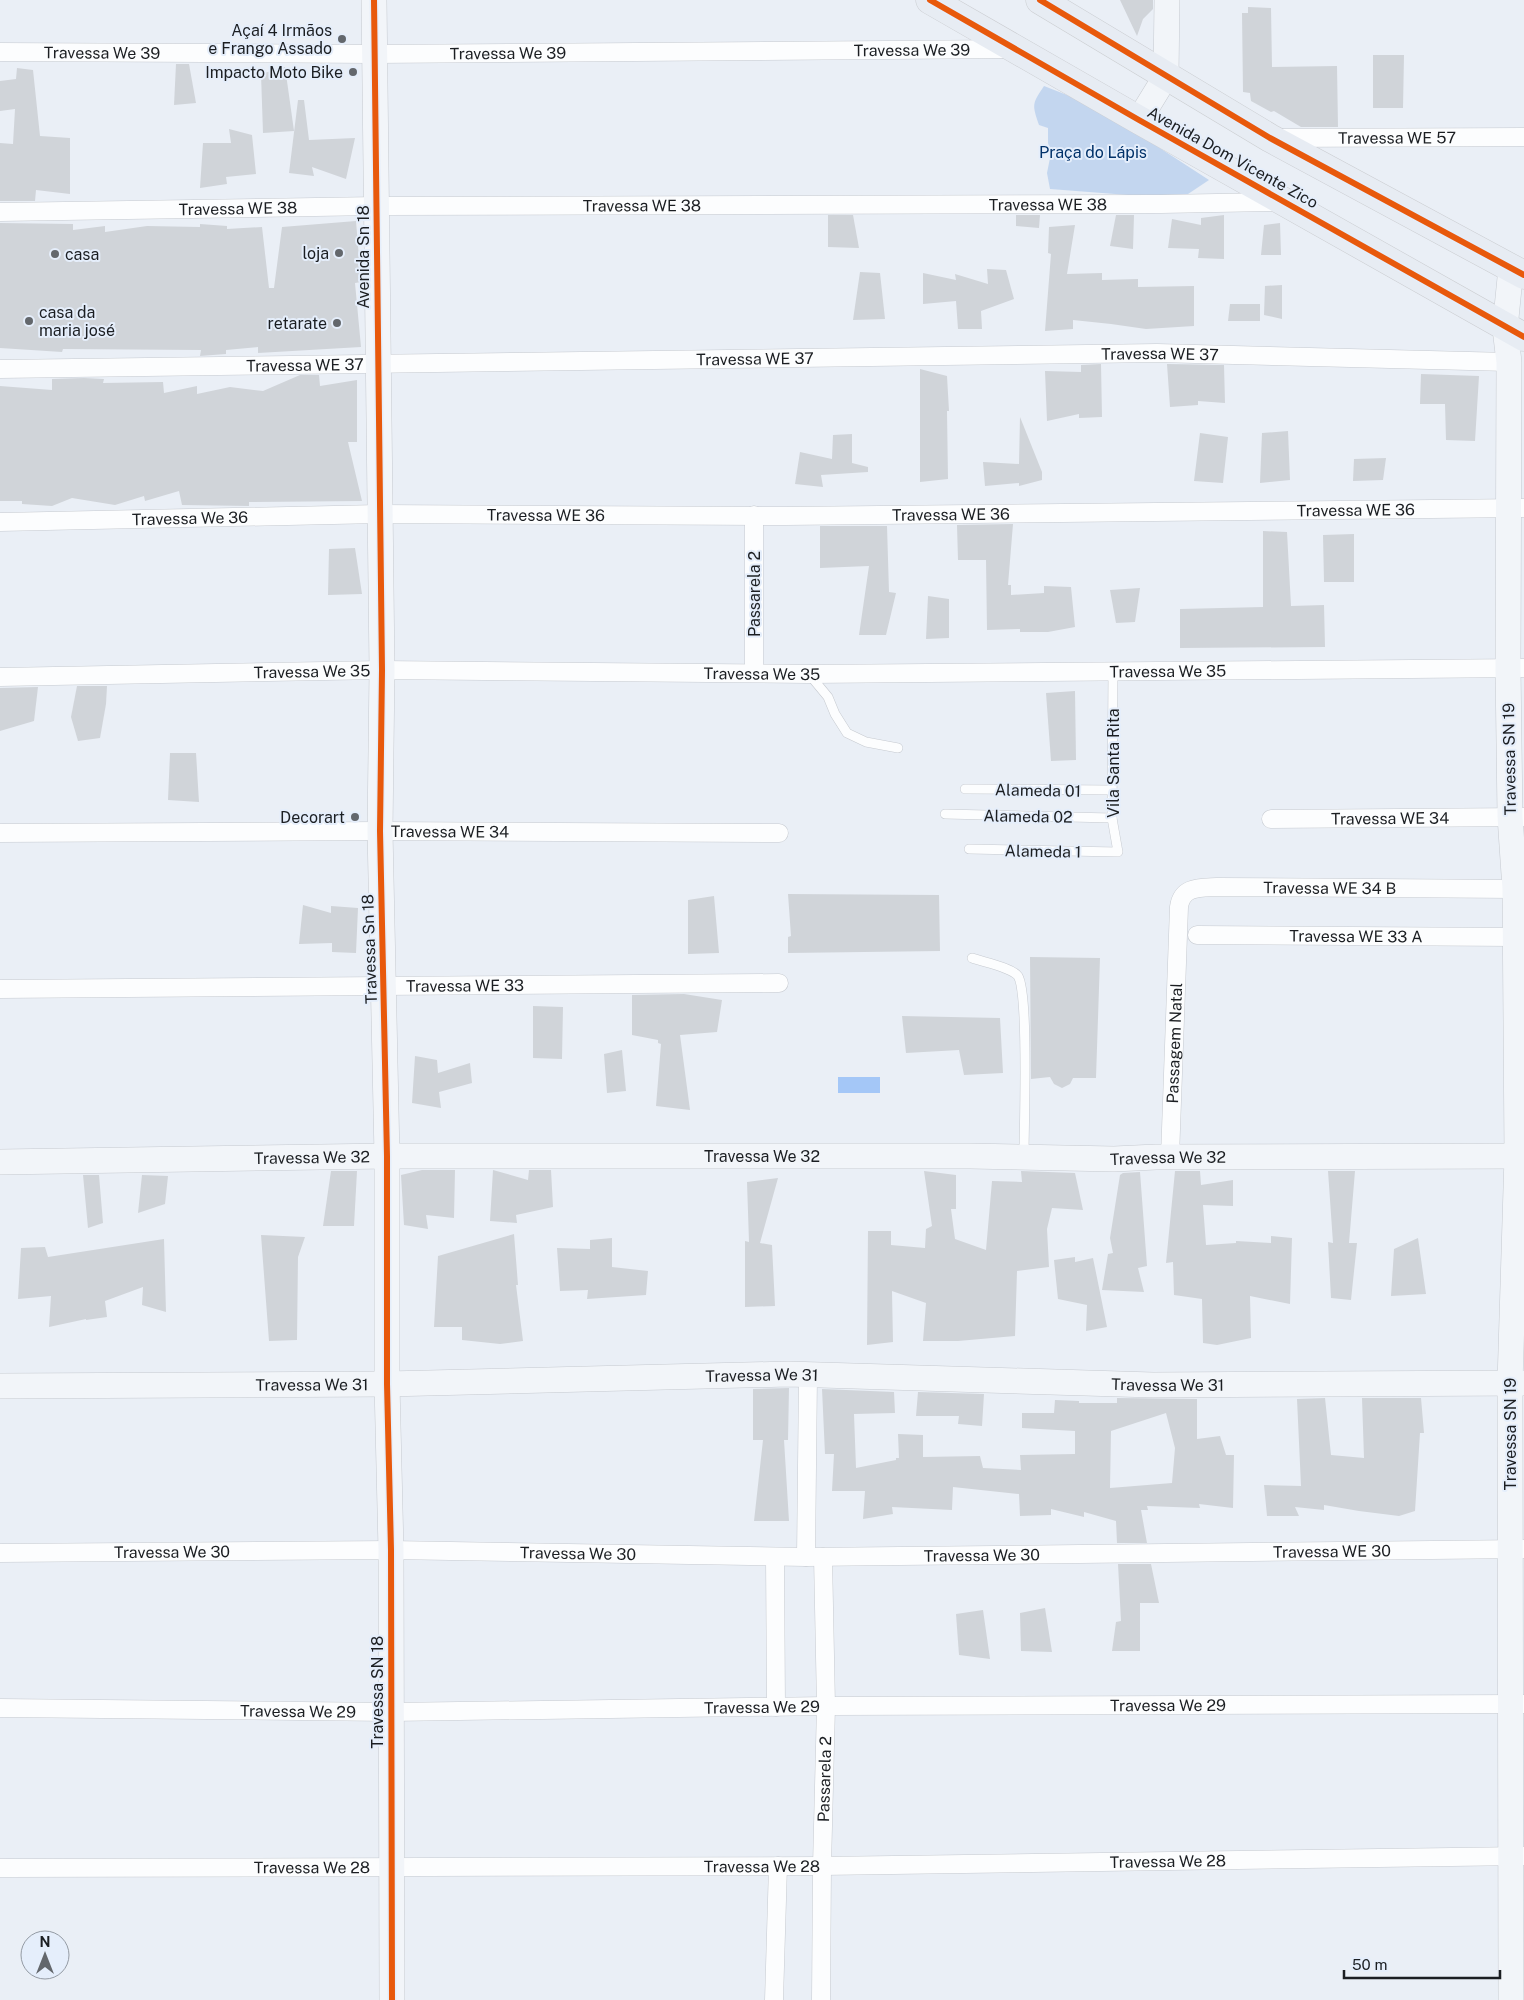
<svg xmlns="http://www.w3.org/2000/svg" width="1524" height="2000" viewBox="0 0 1524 2000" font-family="'Public Sans',sans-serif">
  <rect width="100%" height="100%" fill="#eaeff6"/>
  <path fill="#c3d6ef" d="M1044,86l51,20 114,74 -24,16 -31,1 -104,-8 -3,-16 4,-20 -3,-10v-15l-9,-3c-7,-21 -7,-21 5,-39z"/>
  <rect fill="#a4c7f7" x="838" y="1077" width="42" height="16"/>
  <g fill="#d0d4d9" fill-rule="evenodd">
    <path d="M1120,0h33v9l-10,10 -6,17z"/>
    <path d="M1248,7l23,1 1,59 65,-1 1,61h-37l-27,-16 -3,1 -20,-11 -1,-8 -7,-1 -1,-79h6z"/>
    <path d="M1373,55h31l-1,53h-30z"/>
    <path d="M176,64h13l7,39 -22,2z"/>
    <path d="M285,67l9,64 -31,2 -2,-59z"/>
    <path d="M17,68l16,2 7,66 30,2v56l-34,-4 -1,11h-35v-58l13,1 2,-35 -15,2v-30l16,-2z"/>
    <path d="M298,100h6l5,40 46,-2 -9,41 -34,-12 2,9 -25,-3z"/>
    <path d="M229,129l23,6 4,39 -30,3 1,7 -27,4 3,-45h28z"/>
    <path d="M828,215h25l6,33 -31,-1z"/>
    <path d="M1016,215h24l-1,13 -23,-2z"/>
    <path d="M1116,215h18l-1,34 -23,-3z"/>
    <path d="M1224,215v44l-26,-1 1,-9 -31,-1 4,-29 29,6v-7z"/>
    <path d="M356,221l5,61 -6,1 6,64 -103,6v-6l-32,3v4l-26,2 1,-6 -138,-1 -1,3 -62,-4v-125l73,1v6l32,-4v6l42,-6 53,1v-3l27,2v3l35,-2 7,61h5l8,-61z"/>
    <path d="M1280,223l1,32h-20l3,-30z"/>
    <path d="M1075,225l-8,49 35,-1v7l36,-1v8l56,-1v40l-48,3 -35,-5 -38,-4v9l-28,2 6,-77 -3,-1 1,-26z"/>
    <path d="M987,269l19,1 8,29 -33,12 1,18h-24l-2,-28 -33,3v-31l33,7 -1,-6 33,10z"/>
    <path d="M860,272l20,1 5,46 -32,1z"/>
    <path d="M1282,285v34l-18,-4 1,-29z"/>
    <path d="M1230,304h30v17h-32z"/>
    <path d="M1101,364l1,53 -23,1v-4l-32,7 -2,-50 36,1v-7z"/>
    <path d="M1167,364l57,1 1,38 -27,-2v4l-28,2z"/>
    <path d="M920,369l27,7 2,35h-2l1,68 -28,3z"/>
    <path d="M1421,374l58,2 -4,65 -29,-1 -1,-36h-25z"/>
    <path d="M300,375h19l1,11 37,-6v62h-9l14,59 -113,1v4l-67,-1 -3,-14 -34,10 -1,-5 -29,9 -43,-7 -20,8 -30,-2v-3h-22v-115l52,4v-11l32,-1 20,1 -1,4 60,-1 1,11 33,-7v8l33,-7 33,4z"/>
    <path d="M1020,417l22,55v8l-23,6v-3l-34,3 -2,-24 36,2z"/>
    <path d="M1288,431l2,49 -30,3 2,-50z"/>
    <path d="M1200,433l28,4 -5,46 -29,-2z"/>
    <path d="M852,434v29l16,4v5l-47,3 2,12 -28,-3 5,-32 32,7 1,-24z"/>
    <path d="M1386,458l-3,22 -30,1 1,-22z"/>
    <path d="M1013,524l-5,61h3v10l33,-2v-7l27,1 4,40 -27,5h-28v-3l-33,1 -1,-70h-28l-1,-35z"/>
    <path d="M820,526h67l2,66 7,1 -10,42h-27l10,-69 -49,2z"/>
    <path d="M1263,531l24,1 4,74 33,-1 1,42 -145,1v-39l83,-2z"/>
    <path d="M1354,534v48h-30l-1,-47z"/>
    <path d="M355,548l7,46 -34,1 1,-46z"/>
    <path d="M1140,588l-5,34 -19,1 -6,-33z"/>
    <path d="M928,596l21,3v39l-23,1z"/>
    <path d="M77,686h30l-1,18 -6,34 -22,3 -7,-24z"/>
    <path d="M38,687l-4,34 -34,10v-43z"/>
    <path d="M1075,691l1,69 -25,1 -5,-68z"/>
    <path d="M170,753h26l3,49 -31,-2z"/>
    <path d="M788,894l151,1 1,56 -152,2v-16l3,-1z"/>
    <path d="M714,896l5,57 -31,1v-54z"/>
    <path d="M303,905l28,8v-7l27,2 -2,45 -24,-1v-9l-33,1z"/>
    <path d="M1030,957l70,1 -4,120h-23l-3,6 -8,4 -8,-4 -4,-7 -19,2z"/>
    <path d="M684,994l38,6 -5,32 -37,3 10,75 -34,-4 5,-62 -3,-1v-3l-26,-5v-40z"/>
    <path d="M533,1006l30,1 -1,52 -29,-1z"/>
    <path d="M902,1016l98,2 3,55 -39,2 -5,-25 -53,3z"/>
    <path d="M622,1050l4,41 -19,2 -3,-39z"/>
    <path d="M415,1056l22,4 1,13 32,-10 2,20 -33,9 2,16 -29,-5z"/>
    <path d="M422,1170h33l-1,48 -28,-3 2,14 -24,-4 -3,-50z"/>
    <path d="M493,1170l35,10 1,-10h22l2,37 -37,8 1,8 -27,-2z"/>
    <path d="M331,1171h26l-3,55h-31z"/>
    <path d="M924,1171l32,4v34h-5l4,30 31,11 6,-69 30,1 -1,-11 54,2 8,37 -31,-2 -5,21 2,38 -32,4 -2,65 -57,5h-35l3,-38 -34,-12 1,51 -26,3 1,-114h23v14l34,3 1,-19 6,-3z"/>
    <path d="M1175,1171h25l1,14 32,-5v26l-30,-1 3,40 30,-2v-2l35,2v-7l21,2 -2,66 -40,-8 1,42 -34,7 -14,-2 -1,-44 -28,-4 -1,-33 -7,1z"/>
    <path d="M1328,1171h27l-6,72h8l-6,57 -20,-2 -3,-56 5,1z"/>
    <path d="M1140,1172l7,94 -9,2 6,24 -42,-2 6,-36 5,-1 -3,-15 10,-63 3,-2z"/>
    <path d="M83,1175h16l4,48 -15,5z"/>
    <path d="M142,1175l26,1 -3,28 -27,9z"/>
    <path d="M778,1178l-18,65 12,2 3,61 -30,1v-66l4,1 -2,-60z"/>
    <path d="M514,1234l4,51h-2l7,56 -23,3 -38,-4v-13h-28l4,-71z"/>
    <path d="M261,1235l44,2 -7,20 -1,83 -28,1z"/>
    <path d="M612,1238v29l36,4 -2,24 -59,4 1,-9 -28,1 -3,-43 33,1v-9z"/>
    <path d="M1418,1238l8,56 -35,2 3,-47z"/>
    <path d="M164,1239l2,73 -24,-7 1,-18 -38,14 2,16 -21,3v-1l-37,8 2,-31 -33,3 3,-51 24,-1 3,10z"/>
    <path d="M1075,1257v5l18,-4 14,69 -21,4 1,-26 -29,-6 -4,-39z"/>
    <path d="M789,1388l-1,52h-4l5,81h-35l9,-81h-10v-51z"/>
    <path d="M822,1389l72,3 1,21 -41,1 2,54 40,-8v-2h3l-1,-24 25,1v22l57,-1 3,12 38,2 -1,-15 55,-1v-23l-53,-3v-15h32l1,-13 24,1v2h38v-5l80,1v40l23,-3 6,19h8l-1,53 -34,-4 1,4 -53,-2 1,4h-7l6,33h-30l-1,-22 -32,-9v5l-33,-8v6l-31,1 -1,-22 -66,-7 -1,23 -60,-3 1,7 -30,5 2,-28h-33l2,-37h-9zM1166,1413l9,35 -3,35 -62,5 1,-57z"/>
    <path d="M918,1392l66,2 -2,32 -24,-2 1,-8h-43z"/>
    <path d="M1325,1398l6,57 33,3 -2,-60h59l3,35h-4l-5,78 -16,5 -40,-5 -35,-6v5l-29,-3 4,9h-32l-3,-31 37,1 -4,-87z"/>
    <path d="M1118,1564h33l8,39h-19v48h-28l4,-29 5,-1z"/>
    <path d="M1045,1608l7,44 -31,-1 -1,-38z"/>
    <path d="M983,1610l7,49 -31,-4 -3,-41z"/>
  </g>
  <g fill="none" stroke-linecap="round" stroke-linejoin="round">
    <g stroke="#c6cad0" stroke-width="10">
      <g id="lane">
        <path d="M809,674l19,23 7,17 12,19 19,9 32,6"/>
        <path d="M965,789l146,1"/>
        <path d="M945,814l167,4"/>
        <path d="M969,849l149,3 -6,-34 1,-146"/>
        <path d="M972,958c11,4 39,9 46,18 11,18 6,150 6,179"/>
      </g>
    </g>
    <g stroke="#c6cad0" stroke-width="19">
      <g id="street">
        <path id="s1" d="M0,52l374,2 636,-5"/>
        <path id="s2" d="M1275,138l249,-1"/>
        <path id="s3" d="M0,212l377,-6 784,-2 118,-2"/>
        <path id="s4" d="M0,369l1157,-16 352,9"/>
        <path id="s5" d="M0,522l379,-8 407,2 738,-8"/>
        <path d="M754,672v-157"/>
        <path id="s6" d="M0,677l382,-7 427,4 715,-6"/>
        <path id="s7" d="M1271,819l253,-2"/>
        <path id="s8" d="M0,833l380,-2 399,2"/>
        <path id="s9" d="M1197,935l318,2"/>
        <path id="s10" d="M0,989l779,-6"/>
        <path id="s11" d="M1170,1157l9,-250c3,-21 21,-19 38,-20l298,2"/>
        <path id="s12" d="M0,1553l391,-3 415,7 718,-8"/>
        <path d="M775,1557l1,150"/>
        <path d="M806,1557l2,-181"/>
        <path id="s13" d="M0,1708l391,4 435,-6 698,-2"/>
        <path id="s14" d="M0,1868l822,-2 702,-10"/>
        <path d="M774,2000l4,-134"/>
        <path id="s15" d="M821,2000l1,-134 4,-160 -3,-149"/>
      </g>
    </g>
    <g stroke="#c6cad0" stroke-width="26">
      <g id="secondary">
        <path d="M374,0l8,670 -2,161 7,325v228l4,166 1,450"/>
        <path d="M1139,120l27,-44 1,-76"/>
        <path id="s16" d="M0,1162l387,-6h583l144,3 42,-2 368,-1"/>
        <path id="s17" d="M0,1386l387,-2 401,-10 365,11 371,-2"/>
        <path d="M1511,2000l-1,-617 7,-227 -2,-267 -5,-73 -2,-148 1,-306 -4,-34 6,-60"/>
      </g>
    </g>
    <g stroke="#caccd0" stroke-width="29">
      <g id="primary">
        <path d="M930,0l209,120 385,217"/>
        <path d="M1040,0l230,138 254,137"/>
      </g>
    </g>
    <use href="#lane" stroke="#fcfdfe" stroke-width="9"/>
    <use href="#street" stroke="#fcfdfe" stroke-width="18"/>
    <use href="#secondary" stroke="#f2f5f9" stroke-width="25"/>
    <use href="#primary" stroke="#e7ecf3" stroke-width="28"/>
    <g stroke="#e5eefb" stroke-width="9">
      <g id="cycleway">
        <path d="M374,0l8,670 -2,161 7,325v228l4,166 1,450"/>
        <path d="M930,0l209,120 385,217"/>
        <path d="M1040,0l230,138 254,137"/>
      </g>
    </g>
    <use href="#cycleway" stroke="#e8590c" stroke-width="6"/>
  </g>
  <g fill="#63676c" stroke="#e5eefb" stroke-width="2">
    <circle cx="342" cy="39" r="5"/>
    <circle cx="353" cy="72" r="5"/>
    <circle cx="339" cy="253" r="5"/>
    <circle cx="55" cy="254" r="5"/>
    <circle cx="29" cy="321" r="5"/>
    <circle cx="337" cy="323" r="5"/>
    <circle cx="355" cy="817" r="5"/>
  </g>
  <g text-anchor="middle" stroke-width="4" stroke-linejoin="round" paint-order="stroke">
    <g font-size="16" fill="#1b1e22" stroke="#e5eefb" text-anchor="end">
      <text x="332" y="36">Açaí 4 Irmãos<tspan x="332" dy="18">e Frango Assado</tspan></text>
      <text x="343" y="78">Impacto Moto Bike</text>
      <text x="329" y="259">loja</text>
      <text x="65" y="260" text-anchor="start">casa</text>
      <text x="39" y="318" text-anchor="start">casa da<tspan x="39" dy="18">maria josé</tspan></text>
      <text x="327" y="329">retarate</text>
      <text x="345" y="823">Decorart</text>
    </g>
    <g font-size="16" fill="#1b1e22" stroke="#e5eefb">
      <text dy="6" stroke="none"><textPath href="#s1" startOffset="912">Travessa We 39</textPath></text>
      <text dy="6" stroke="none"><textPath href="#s1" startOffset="102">Travessa We 39</textPath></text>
      <text dy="6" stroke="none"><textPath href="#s1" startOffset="508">Travessa We 39</textPath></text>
      <text dy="6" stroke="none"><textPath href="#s2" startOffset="122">Travessa WE 57</textPath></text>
      <text transform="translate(1233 157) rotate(29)" y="6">Avenida Dom Vicente Zico</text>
      <text dy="6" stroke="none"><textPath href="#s3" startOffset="1048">Travessa WE 38</textPath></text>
      <text dy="6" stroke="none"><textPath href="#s3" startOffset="642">Travessa WE 38</textPath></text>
      <text dy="6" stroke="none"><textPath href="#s3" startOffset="238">Travessa WE 38</textPath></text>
      <text transform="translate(363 257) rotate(-90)" y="6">Avenida Sn 18</text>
      <text dy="6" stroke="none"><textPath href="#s4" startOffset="1160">Travessa WE 37</textPath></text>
      <text dy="6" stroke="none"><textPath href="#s4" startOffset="755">Travessa WE 37</textPath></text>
      <text dy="6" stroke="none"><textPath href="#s4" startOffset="305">Travessa WE 37</textPath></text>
      <text dy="6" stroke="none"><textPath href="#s5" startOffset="1356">Travessa WE 36</textPath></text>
      <text dy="6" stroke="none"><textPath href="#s5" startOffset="951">Travessa WE 36</textPath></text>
      <text dy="6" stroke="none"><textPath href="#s5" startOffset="546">Travessa WE 36</textPath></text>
      <text dy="6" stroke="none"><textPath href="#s5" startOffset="190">Travessa We 36</textPath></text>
      <text transform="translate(754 594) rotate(-90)" y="6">Passarela 2</text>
      <text dy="6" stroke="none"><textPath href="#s6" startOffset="312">Travessa We 35</textPath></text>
      <text dy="6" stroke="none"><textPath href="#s6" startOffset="1168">Travessa We 35</textPath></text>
      <text dy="6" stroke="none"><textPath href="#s6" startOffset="762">Travessa We 35</textPath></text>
      <text transform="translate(1509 759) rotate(-91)" y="6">Travessa SN 19</text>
      <text transform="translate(1113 763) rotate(-90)" y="6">Vila Santa Rita</text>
      <text transform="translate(1038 790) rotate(1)" y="6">Alameda 01</text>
      <text transform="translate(1028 816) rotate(1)" y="6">Alameda 02</text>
      <text dy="6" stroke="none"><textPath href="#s7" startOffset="119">Travessa WE 34</textPath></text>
      <text dy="6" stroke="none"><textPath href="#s8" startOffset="450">Travessa WE 34</textPath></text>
      <text transform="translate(1043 851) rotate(1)" y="6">Alameda 1</text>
      <text dy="6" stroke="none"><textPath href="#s11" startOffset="411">Travessa WE 34 B</textPath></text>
      <text dy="6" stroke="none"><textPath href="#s9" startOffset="159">Travessa WE 33 A</textPath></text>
      <text transform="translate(369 949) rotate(-92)" y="6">Travessa Sn 18</text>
      <text dy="6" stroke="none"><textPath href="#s10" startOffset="465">Travessa WE 33</textPath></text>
      <text dy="6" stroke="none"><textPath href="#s11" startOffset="114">Passagem Natal</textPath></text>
      <text dy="6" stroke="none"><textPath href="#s16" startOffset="312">Travessa We 32</textPath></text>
      <text dy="6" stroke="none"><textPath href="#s16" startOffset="762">Travessa We 32</textPath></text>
      <text dy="6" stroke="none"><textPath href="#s16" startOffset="1168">Travessa We 32</textPath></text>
      <text dy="6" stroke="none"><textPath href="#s17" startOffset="762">Travessa We 31</textPath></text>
      <text dy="6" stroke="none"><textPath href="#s17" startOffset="312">Travessa We 31</textPath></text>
      <text dy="6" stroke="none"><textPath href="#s17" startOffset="1168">Travessa We 31</textPath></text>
      <text transform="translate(1510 1434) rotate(-90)" y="6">Travessa SN 19</text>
      <text dy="6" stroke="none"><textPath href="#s12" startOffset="1332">Travessa WE 30</textPath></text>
      <text dy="6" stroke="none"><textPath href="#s12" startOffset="172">Travessa We 30</textPath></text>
      <text dy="6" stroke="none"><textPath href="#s12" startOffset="578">Travessa We 30</textPath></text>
      <text dy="6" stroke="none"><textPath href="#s12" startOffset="982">Travessa We 30</textPath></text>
      <text transform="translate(377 1692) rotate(-90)" y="6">Travessa SN 18</text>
      <text dy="6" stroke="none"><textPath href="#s13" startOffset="1168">Travessa We 29</textPath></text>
      <text dy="6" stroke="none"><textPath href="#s13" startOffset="762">Travessa We 29</textPath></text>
      <text dy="6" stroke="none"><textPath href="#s13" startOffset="298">Travessa We 29</textPath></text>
      <text dy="6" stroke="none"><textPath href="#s15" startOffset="221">Passarela 2</textPath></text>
      <text dy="6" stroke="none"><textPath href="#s14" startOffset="1168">Travessa We 28</textPath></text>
      <text dy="6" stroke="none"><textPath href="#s14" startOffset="762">Travessa We 28</textPath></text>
      <text dy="6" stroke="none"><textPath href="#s14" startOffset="312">Travessa We 28</textPath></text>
    </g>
    <g font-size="16" fill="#013169" stroke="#e5eefb">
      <text x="1093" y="158">Praça do Lápis</text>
    </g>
  </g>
  <g transform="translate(45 1955)"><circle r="24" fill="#e5eefb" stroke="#949ba4"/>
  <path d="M0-4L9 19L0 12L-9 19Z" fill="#63676c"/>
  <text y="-8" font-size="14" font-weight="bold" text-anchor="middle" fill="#1b1e22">N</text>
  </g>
  <path d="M1344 1970v8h156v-8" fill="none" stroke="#1b1e22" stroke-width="2.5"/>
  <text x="1352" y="1970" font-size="15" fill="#1b1e22" stroke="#e5eefb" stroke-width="4" paint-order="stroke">50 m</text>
</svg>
